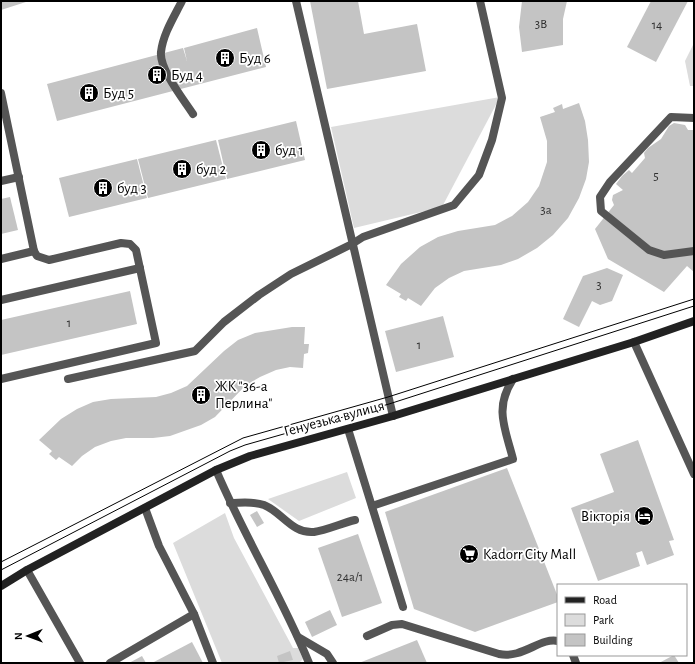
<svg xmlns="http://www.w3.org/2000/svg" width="695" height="664" viewBox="0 0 695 664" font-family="'Alegreya Sans',sans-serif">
  <rect width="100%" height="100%" fill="#fff"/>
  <g fill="#dcdcdc">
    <path d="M693,45l1,41h-4l-5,-25z"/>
    <path d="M500,97l-58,110 -88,21 -23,-101z"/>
    <path d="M347,472l9,26 -57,23 -31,-22z"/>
    <path d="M225,513l9,25 59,110h5l5,11 -4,4h-77l-49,-120z"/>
  </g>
  <g fill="#c4c4c4">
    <path d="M1,1h28l-28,9z"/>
    <path d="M310,1h48l6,33 53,-10 9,47 -99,18z"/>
    <path d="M522,1h45l-4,18v26l-41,7 -3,-25z"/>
    <path d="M651,1h37l-32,61 -29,-15z"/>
    <path d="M257,28l9,39 -209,54 -10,-37 136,-36 4,13 -3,-13z"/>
    <path d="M579,103l6,18 3,19 1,22 -3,17 -7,19 -11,20 -15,17 -16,13 -19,11 -17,6 -37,6 -15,7 -14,10 -14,18 -13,-8 -2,3 -7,-4 2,-3 -15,-9 15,-21 19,-17 18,-10 20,-6 37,-6 17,-9 16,-14 11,-16 8,-24v-21l-7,-24 15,-5 -2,-4 9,-4 1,5z"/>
    <path d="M296,121l9,39 -78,19 -9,-39z"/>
    <path d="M674,123l11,2 3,5h6v142l-7,-6 -23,26 -56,-33 -13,-30 19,-24 -2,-5 1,-5 10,-5 -7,-6 6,-8 7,-6 3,3 13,-15 -1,-5 4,-5 13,-9 8,-13z"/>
    <path d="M216,140l10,39 -78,19 -10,-39z"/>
    <path d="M137,159l10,39 -78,19 -10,-39z"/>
    <path d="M10,197l8,33 -17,4v-35z"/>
    <path d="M607,268l16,7 -11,26 -12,4 -8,-4 -13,26 -16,-8 20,-43z"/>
    <path d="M130,291l7,33 -136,31v-35z"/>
    <path d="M443,316l11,41 -58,15 -11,-41z"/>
    <path d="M292,327h13l-1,17h5l-1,9 -4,1 -1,14 -13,-1 -14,3 -16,7 -15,9 -30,31 -14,8 -31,11 -17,2h-27l-15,3 -16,6 -13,9 -10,10 -13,-9 -3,3 -7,-6 3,-3 -13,-11 22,-21 16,-10 16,-7 18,-3 45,-2 15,-4 16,-7 37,-35 14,-11 17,-7z"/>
    <path d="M638,440l36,100 -5,1 5,14 -27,10 -5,-14 -6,2 4,13 -42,15 -27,-73 43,-16 -14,-38z"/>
    <path d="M507,468l51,129v5l-83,30 -61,-23 -29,-97z"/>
    <path d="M257,511l7,12 -7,4 -7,-12z"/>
    <path d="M358,534l24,69 -40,14 -24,-69z"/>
    <path d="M330,610l7,15 -25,12 -7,-15z"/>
    <path d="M417,640l10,23h-68z"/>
    <path d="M192,642l11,21h-51z"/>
    <path d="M290,651l3,9 -14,3 -2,-7z"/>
    <path d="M674,655l5,8h-20z"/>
    <path d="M142,656l4,7h-17z"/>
  </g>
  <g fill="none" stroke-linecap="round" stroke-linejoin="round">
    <g stroke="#555" stroke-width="8">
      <path d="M182,1c-8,16 -19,33 -21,51 -2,17 23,48 32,62"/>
      <path d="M296,1l97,415"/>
      <path d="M1,93l33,158 3,5 12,4 72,-17 9,1 6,6 20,93 -155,36"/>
      <path d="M694,118l-23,-1 -61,65 -10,15 1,14 48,39 15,5 30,-4"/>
      <path d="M1,181l18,-4"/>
      <path d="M1,259l33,-8"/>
      <path d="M1,300l139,-32"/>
      <path d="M634,342l60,132"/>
      <path d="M68,379l127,-28 29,-29 35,-27 32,-21 61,-30 11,-7 91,-32 25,-30 13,-35 10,-42 -22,-97"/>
      <path d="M348,429l55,178"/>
      <path d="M216,470c28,66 66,127 93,193"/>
      <path d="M230,503c11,0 23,-2 34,2 18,7 28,29 50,27 13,-2 28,-9 41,-12"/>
      <path d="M372,506l141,-47c-8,-31 -19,-51 0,-80"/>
      <path d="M145,508l14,38 35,68 19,49"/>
      <path d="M27,570l53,93"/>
      <path d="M367,636l25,-11 10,-1 97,30c24,5 41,-17 59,-13"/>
      <path d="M298,637l29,17 6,9"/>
      <path d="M573,655l3,8"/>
      <path d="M110,663l84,-49"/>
    </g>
    <path stroke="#222" stroke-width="8" d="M1,586l26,-16 189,-100 34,-14 143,-40 241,-74 60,-21"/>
    <g stroke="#000" stroke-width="1">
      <path d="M1,562l242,-124 145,-41 306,-98"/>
      <path d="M1,570l229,-119 15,-6 144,-41 305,-98"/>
    </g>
  </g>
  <defs>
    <g id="building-disc" transform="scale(1)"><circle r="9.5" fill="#000" stroke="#fff"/><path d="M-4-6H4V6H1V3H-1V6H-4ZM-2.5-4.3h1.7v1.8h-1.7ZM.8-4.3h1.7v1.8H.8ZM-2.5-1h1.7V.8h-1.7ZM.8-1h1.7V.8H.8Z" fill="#fff"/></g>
    <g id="hotel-disc" transform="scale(1)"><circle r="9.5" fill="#000" stroke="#fff"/><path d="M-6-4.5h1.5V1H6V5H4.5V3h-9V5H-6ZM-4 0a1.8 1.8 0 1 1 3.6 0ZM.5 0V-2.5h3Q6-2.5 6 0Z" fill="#fff"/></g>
    <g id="supermarket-disc" transform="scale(1)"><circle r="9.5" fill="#000" stroke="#fff"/><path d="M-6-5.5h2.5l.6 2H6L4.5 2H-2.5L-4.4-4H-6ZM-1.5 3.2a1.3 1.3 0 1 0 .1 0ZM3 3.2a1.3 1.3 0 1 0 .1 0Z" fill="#fff"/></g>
  </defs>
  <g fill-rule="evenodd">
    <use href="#building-disc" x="225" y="58"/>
    <use href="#building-disc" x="157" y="75"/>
    <use href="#building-disc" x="89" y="93"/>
    <use href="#building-disc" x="261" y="150"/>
    <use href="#building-disc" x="182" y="169"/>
    <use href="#building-disc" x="103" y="188"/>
    <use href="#building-disc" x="201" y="395"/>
    <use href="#hotel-disc" x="644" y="516"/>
    <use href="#supermarket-disc" x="469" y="554"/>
  </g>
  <g text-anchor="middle" stroke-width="3.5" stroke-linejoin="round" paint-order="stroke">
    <g font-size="13" fill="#313131">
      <text x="541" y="28">3В</text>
      <text x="657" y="29">14</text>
      <text x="656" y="180">5</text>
      <text x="546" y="214">3а</text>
      <text x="599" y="289">3</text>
      <text x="69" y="327">1</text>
      <text x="419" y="349">1</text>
      <text x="350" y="581">24а/1</text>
    </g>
    <g font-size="15" fill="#000" stroke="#fff" text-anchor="start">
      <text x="239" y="63">Буд 6</text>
      <text x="171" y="80">Буд 4</text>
      <text x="103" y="98">Буд 5</text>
      <text x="275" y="155">буд 1</text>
      <text x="196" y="174">буд 2</text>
      <text x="117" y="193">буд 3</text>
      <text x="215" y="391">ЖК "36-а<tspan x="215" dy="17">Перлина"</tspan></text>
      <text x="630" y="521" text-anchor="end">Вікторія</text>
      <text x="483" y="559">Kadorr City Mall</text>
    </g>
    <g font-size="15" fill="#000" stroke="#fff">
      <text transform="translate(334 418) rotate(-15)" y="5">Генуезька вулиця</text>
    </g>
  </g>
  <rect width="695" height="664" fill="none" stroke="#000000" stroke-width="4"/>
  <rect x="557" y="584" width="130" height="72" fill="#ffffff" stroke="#999999"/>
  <rect x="565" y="597" width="20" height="6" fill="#222222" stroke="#999999"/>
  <text x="593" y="604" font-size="12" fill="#000000">Road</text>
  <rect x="565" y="614" width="20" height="12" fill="#dcdcdc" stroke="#999999"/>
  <text x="593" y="624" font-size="12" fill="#000000">Park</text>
  <rect x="565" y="634" width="20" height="12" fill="#c4c4c4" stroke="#999999"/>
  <text x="593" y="644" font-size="12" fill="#000000">Building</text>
  <g transform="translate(28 636) rotate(269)" stroke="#ffffff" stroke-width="3" paint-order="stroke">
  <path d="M0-3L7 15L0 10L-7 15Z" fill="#000000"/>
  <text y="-6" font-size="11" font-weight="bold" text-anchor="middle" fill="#000000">N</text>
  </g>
</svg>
